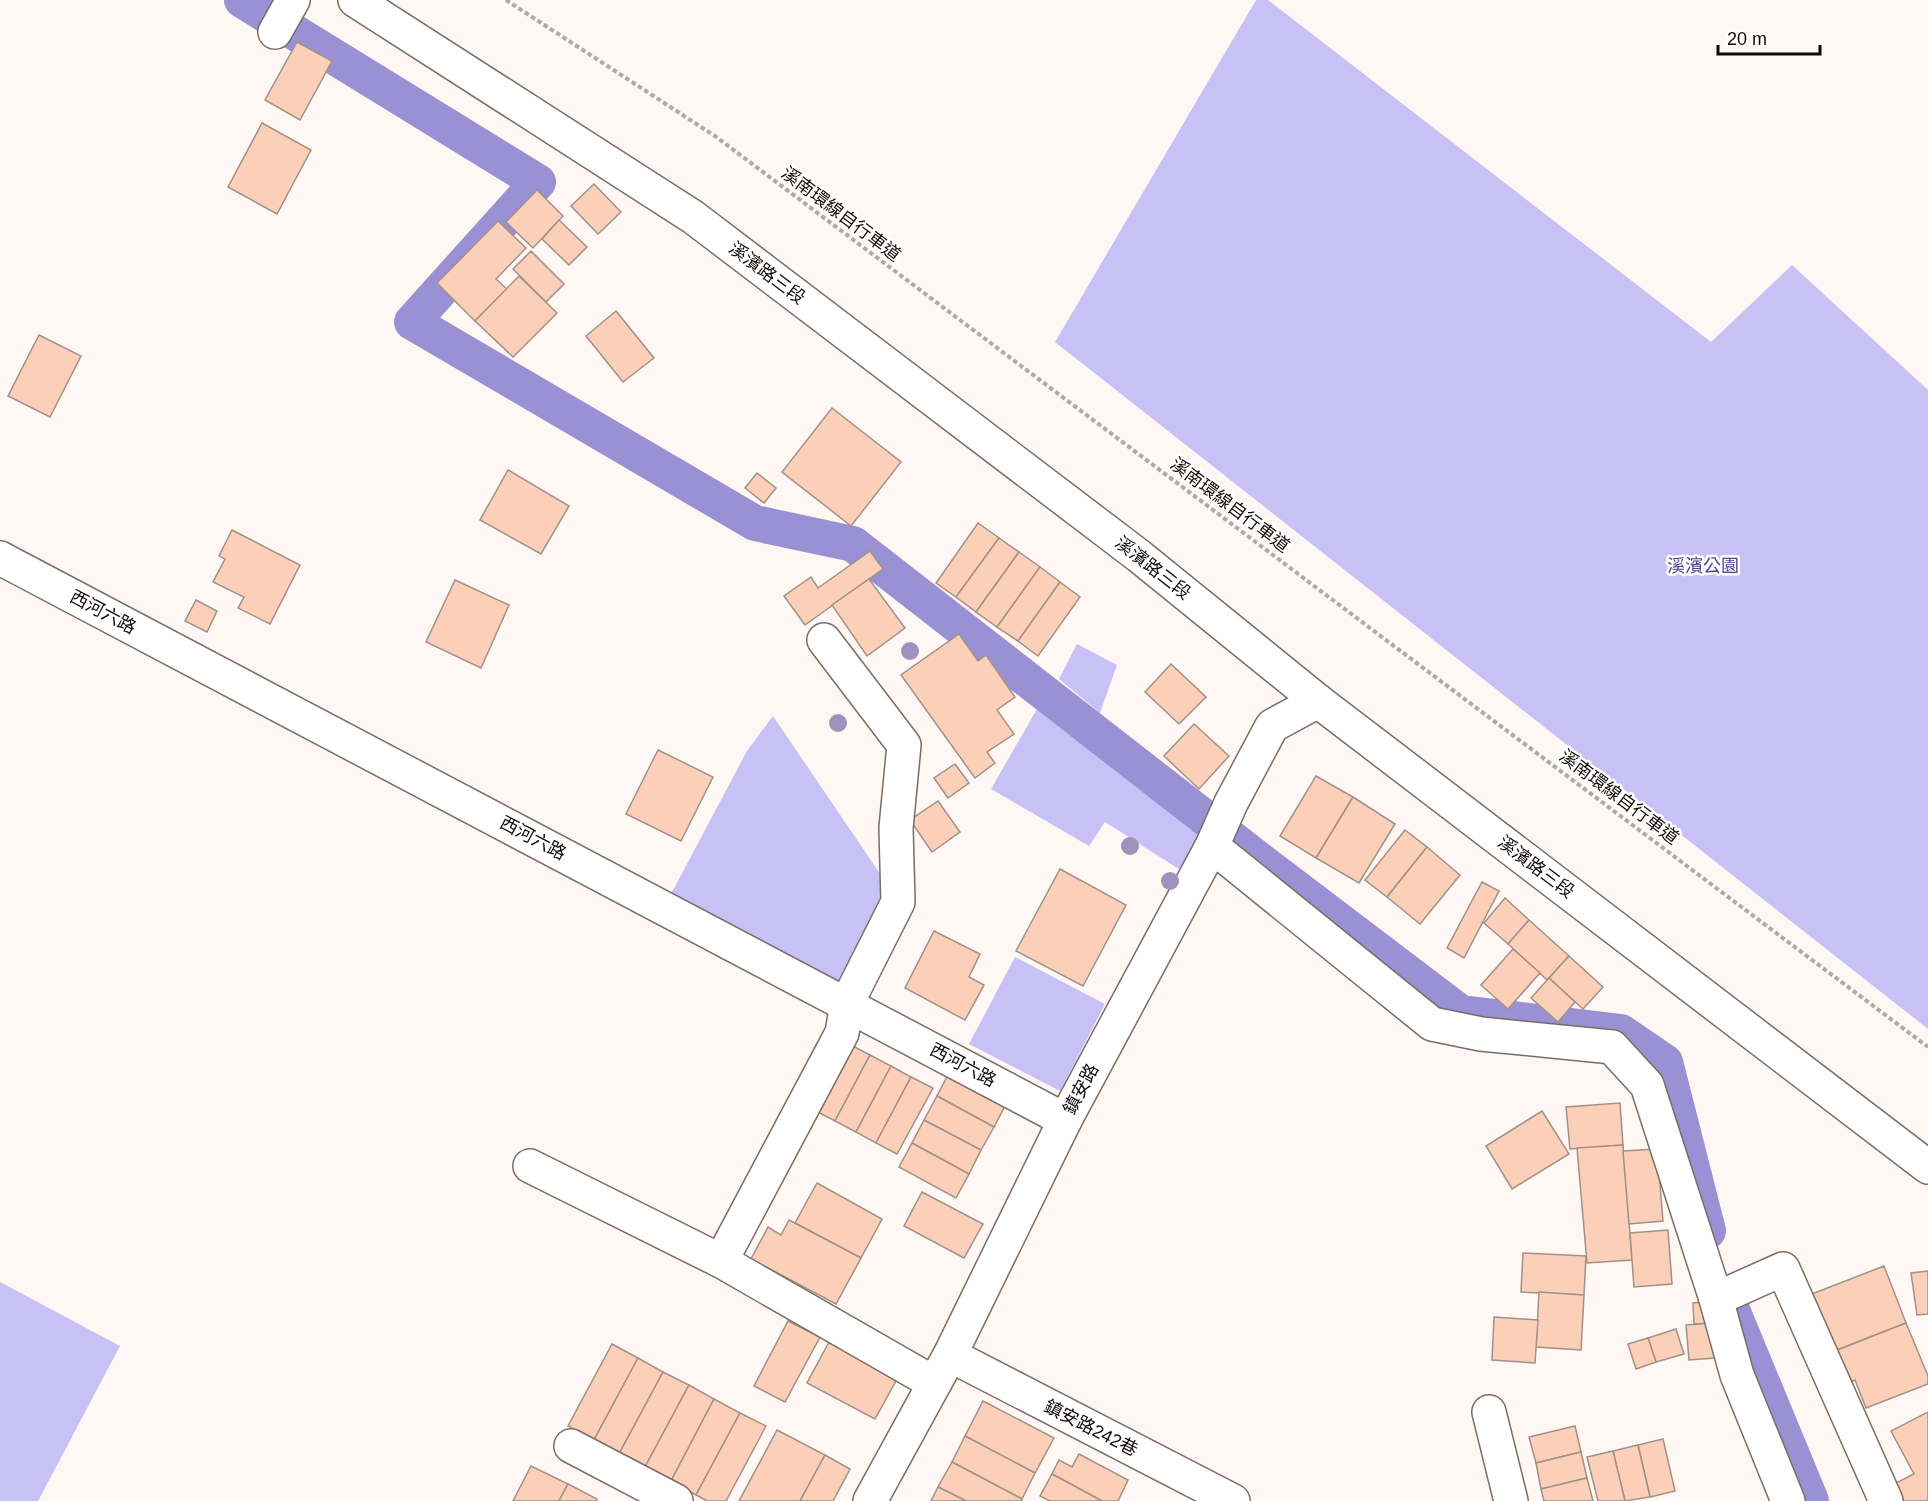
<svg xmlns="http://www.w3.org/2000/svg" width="1928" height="1501" viewBox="0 0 1928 1501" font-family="Helvetica,'Noto Sans TC',sans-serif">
  <rect width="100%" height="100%" fill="#fef7f3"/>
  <g fill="#c7c1f6">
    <path d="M1256,0h12l443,342 81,-77 136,125v639l-873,-687z"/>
    <path d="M1077,644l40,21 -17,48 -41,-34z"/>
    <path d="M1041,702l81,57 84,66 -21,48 -80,-51 -16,24 -98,-57z"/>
    <path d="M773,716l114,168 -2,16 -43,83 -171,-89 76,-143z"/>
    <path d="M1015,957l90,47 -45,87 -91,-47z"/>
    <path d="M0,1282l120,64 -82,155h-38z"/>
  </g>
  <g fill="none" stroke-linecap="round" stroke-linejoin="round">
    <g stroke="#9a90d4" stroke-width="36">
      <path d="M242,0l296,182 -126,140 343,201 98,21 405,315 203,154 160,19 44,30 43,169"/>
      <path d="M1725,1293l86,208"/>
    </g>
  </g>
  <g fill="#fcd0b8" stroke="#a09189" stroke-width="1.5">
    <path d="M297,42l35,19 -32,59 -35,-20z"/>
    <path d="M262,123l49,27 -34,64 -49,-27z"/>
    <path d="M594,184l27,28 -23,22 -27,-28z"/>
    <path d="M537,190l26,26 -30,32 -27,-26z"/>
    <path d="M559,220l28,27 -18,18 -27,-26z"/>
    <path d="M498,221l28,27 -30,31 11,10 -32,32 -38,-38z"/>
    <path d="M531,251l33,33 -18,18 -33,-33z"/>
    <path d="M519,276l38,37 -44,44 -38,-36z"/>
    <path d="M616,311l38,47 -31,24 -37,-46z"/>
    <path d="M39,335l42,21 -31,61 -42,-21z"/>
    <path d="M832,408l69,54 -50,64 -69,-54z"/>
    <path d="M508,470l61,36 -28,48 -61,-34z"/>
    <path d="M757,473l19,15 -12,15 -19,-15z"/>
    <path d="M978,523l21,15 -43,59 -20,-14z"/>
    <path d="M232,530l68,35 -30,59 -32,-16 6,-11 -31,-15 12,-23 -6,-3z"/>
    <path d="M999,538l20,14 -43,60 -20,-15z"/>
    <path d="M870,551l13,18 -78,56 -21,-29 27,-19 7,11z"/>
    <path d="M1019,552l21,15 -43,60 -21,-15z"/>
    <path d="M1040,567l20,15 -42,59 -21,-14z"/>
    <path d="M869,579l36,49 -38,28 -35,-51z"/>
    <path d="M455,580l54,25 -28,63 -55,-26z"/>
    <path d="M1060,582l20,15 -42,59 -20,-15z"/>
    <path d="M196,600l21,11 -10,21 -22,-11z"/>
    <path d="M959,634l19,27 8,-6 29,42 -18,13 17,24 -27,18 8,11 -20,15 -74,-103z"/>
    <path d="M1171,664l35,33 -27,27 -34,-32z"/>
    <path d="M1194,724l35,32 -30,33 -35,-33z"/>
    <path d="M658,750l55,27 -32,64 -55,-27z"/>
    <path d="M955,764l14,19 -21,15 -14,-20z"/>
    <path d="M1316,776l37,21 -37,61 -36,-22z"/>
    <path d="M1353,797l42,27 -36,59 -43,-25z"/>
    <path d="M938,801l22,31 -28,20 -22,-32z"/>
    <path d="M1405,830l22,17 -40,50 -22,-17z"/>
    <path d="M1427,847l33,28 -40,49 -33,-27z"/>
    <path d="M1060,869l66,36 -43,81 -67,-35z"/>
    <path d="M1482,882l17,9 -35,67 -17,-10z"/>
    <path d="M1505,898l24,22 -21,24 -24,-21z"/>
    <path d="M1529,920l40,36 -22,24 -39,-36z"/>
    <path d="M934,931l46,23 -11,23 15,8 -19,35 -60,-32z"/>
    <path d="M1513,949l27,24 -32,36 -27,-24z"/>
    <path d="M1569,956l34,31 -20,22 -34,-31z"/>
    <path d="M1549,978l26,24 -17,20 -27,-24z"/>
    <path d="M849,1044l21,11 -35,66 -21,-11z"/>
    <path d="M870,1055l21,11 -35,66 -21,-11z"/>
    <path d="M891,1066l20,11 -35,66 -20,-11z"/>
    <path d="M949,1073l57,31 -12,23 -57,-31z"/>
    <path d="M911,1077l22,11 -36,66 -21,-11z"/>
    <path d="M937,1096l57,31 -13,23 -57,-30z"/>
    <path d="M1620,1103l3,42 -53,4 -4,-42z"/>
    <path d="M1542,1111l27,43 -57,35 -26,-43z"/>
    <path d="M924,1120l57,30 -12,24 -57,-31z"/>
    <path d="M912,1143l57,31 -13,24 -57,-31z"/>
    <path d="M1623,1145l9,115 -45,3 -10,-115z"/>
    <path d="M1657,1149l6,72 -34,3 -6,-73z"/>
    <path d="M817,1183l65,36 -21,39 -66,-35z"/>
    <path d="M922,1192l61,32 -19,34 -60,-32z"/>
    <path d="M789,1220l72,38 -25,46 -85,-45 17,-32 13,8z"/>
    <path d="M1668,1230l4,54 -38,3 -4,-54z"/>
    <path d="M1523,1253l63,3 -2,39 -63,-3z"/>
    <path d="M1884,1266l22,57 -84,33 -23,-57z"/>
    <path d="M1928,1271v43l-11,1 -6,-42z"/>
    <path d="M1539,1292l45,3 -3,55 -45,-3z"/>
    <path d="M1711,1301l2,22 -19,1 -1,-21z"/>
    <path d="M1494,1317l44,3 -3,43 -43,-3z"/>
    <path d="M788,1321l32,16 -35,65 -31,-16z"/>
    <path d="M1713,1323l2,35 -26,2 -3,-35z"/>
    <path d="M1906,1323l22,53v8l-62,24 -11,-28 -20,8 -13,-32z"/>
    <path d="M1676,1329l8,25 -28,8 -8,-24z"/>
    <path d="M1648,1338l8,24 -20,7 -8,-25z"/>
    <path d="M829,1342l68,37 -22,40 -68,-36z"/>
    <path d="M612,1344l26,14 -44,82 -26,-14z"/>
    <path d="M638,1358l25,14 -44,82 -25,-14z"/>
    <path d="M663,1372l26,13 -44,82 -26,-13z"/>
    <path d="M689,1385l25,14 -43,82 -26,-14z"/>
    <path d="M714,1399l26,14 -44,82 -25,-14z"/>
    <path d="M983,1401l71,37 -19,35 -70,-37z"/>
    <path d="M1928,1412v89h-31l-7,-15 24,-12 -23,-43z"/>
    <path d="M740,1413l26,13 -40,75h-19l-11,-6z"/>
    <path d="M1575,1426l6,26 -45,11 -7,-26z"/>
    <path d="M777,1430l48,25 -25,46h-61z"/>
    <path d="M965,1436l70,37 -13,26 -70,-37z"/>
    <path d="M1663,1439l12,52 -25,6 -12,-52z"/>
    <path d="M1638,1445l12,52 -25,4 -12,-50z"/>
    <path d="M1613,1451l12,50h-27l-11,-44z"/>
    <path d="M1581,1452l6,26 -46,11 -5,-26z"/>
    <path d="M1079,1454l49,26 -10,21h-16l-50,-27 7,-14 13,7z"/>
    <path d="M825,1455l25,14 -17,32h-33z"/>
    <path d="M952,1462l70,37 -1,2h-55l-28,-14z"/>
    <path d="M531,1466l37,18 -9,17h-46z"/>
    <path d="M1052,1474l50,27h-52l-10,-5z"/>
    <path d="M1587,1478l6,23h-49l-3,-12z"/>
    <path d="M568,1484l29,15 -1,2h-37z"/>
    <path d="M938,1487l28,14h-35z"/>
  </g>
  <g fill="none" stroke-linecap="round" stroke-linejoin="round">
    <g stroke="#7b6c65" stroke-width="36">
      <g id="minor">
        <path d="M355,0l338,217 446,339 179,145 610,466"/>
        <path d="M275,32l18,-32"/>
        <path d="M0,558l1065,562"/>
        <path d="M1212,846l220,178 49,10 131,13 35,38 69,214 21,76 51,126"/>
        <path d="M530,1166l191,95 213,122"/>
        <path d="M721,1261l121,-228 5,-30 51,-101 -2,-74 8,-83 -80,-105"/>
        <path d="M1716,1299l67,-30 103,232"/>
        <path d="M950,1355l283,146"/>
        <path d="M1489,1412l22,89"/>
        <path d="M571,1446l105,55"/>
        <path d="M870,1501l80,-146 115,-235 147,-274 19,-43 41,-77 46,-25"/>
      </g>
    </g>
    <path stroke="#b0aaa6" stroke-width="4" stroke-dasharray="4.5 3" stroke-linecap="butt" d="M506,0l209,136 1213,911"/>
    <use href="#minor" stroke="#fff" stroke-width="33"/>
  </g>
  <g fill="#a092bd">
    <circle cx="910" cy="651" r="9"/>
    <circle cx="838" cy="723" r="9"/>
    <circle cx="1130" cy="846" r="9"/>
    <circle cx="1170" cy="881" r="9"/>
  </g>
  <g text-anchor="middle" stroke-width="5" stroke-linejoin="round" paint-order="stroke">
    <g font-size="18" fill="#100b08" stroke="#fff">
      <text transform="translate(841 214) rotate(37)" y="6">溪南環線自行車道</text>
      <text transform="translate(767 273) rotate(37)" y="6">溪濱路三段</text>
      <text transform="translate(1230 505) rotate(37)" y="6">溪南環線自行車道</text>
      <text transform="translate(1153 568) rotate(38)" y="6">溪濱路三段</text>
      <text transform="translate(103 612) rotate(28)" y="6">西河六路</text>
      <text transform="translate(1619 797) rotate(37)" y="6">溪南環線自行車道</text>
      <text transform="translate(533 838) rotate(28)" y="6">西河六路</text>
      <text transform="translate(1536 867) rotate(37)" y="6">溪濱路三段</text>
      <text transform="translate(963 1065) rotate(28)" y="6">西河六路</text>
      <text transform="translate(1081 1089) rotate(-62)" y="6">鎮安路</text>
      <text transform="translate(1091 1428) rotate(27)" y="6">鎮安路242巷</text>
    </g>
    <g font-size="18" fill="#534091" stroke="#fff">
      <text x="1703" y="572">溪濱公園</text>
    </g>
  </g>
  <path d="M1718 45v9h102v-9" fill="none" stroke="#100b08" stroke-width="3"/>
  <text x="1727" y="45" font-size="18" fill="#100b08" stroke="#ffffff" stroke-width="4.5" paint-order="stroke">20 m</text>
</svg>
